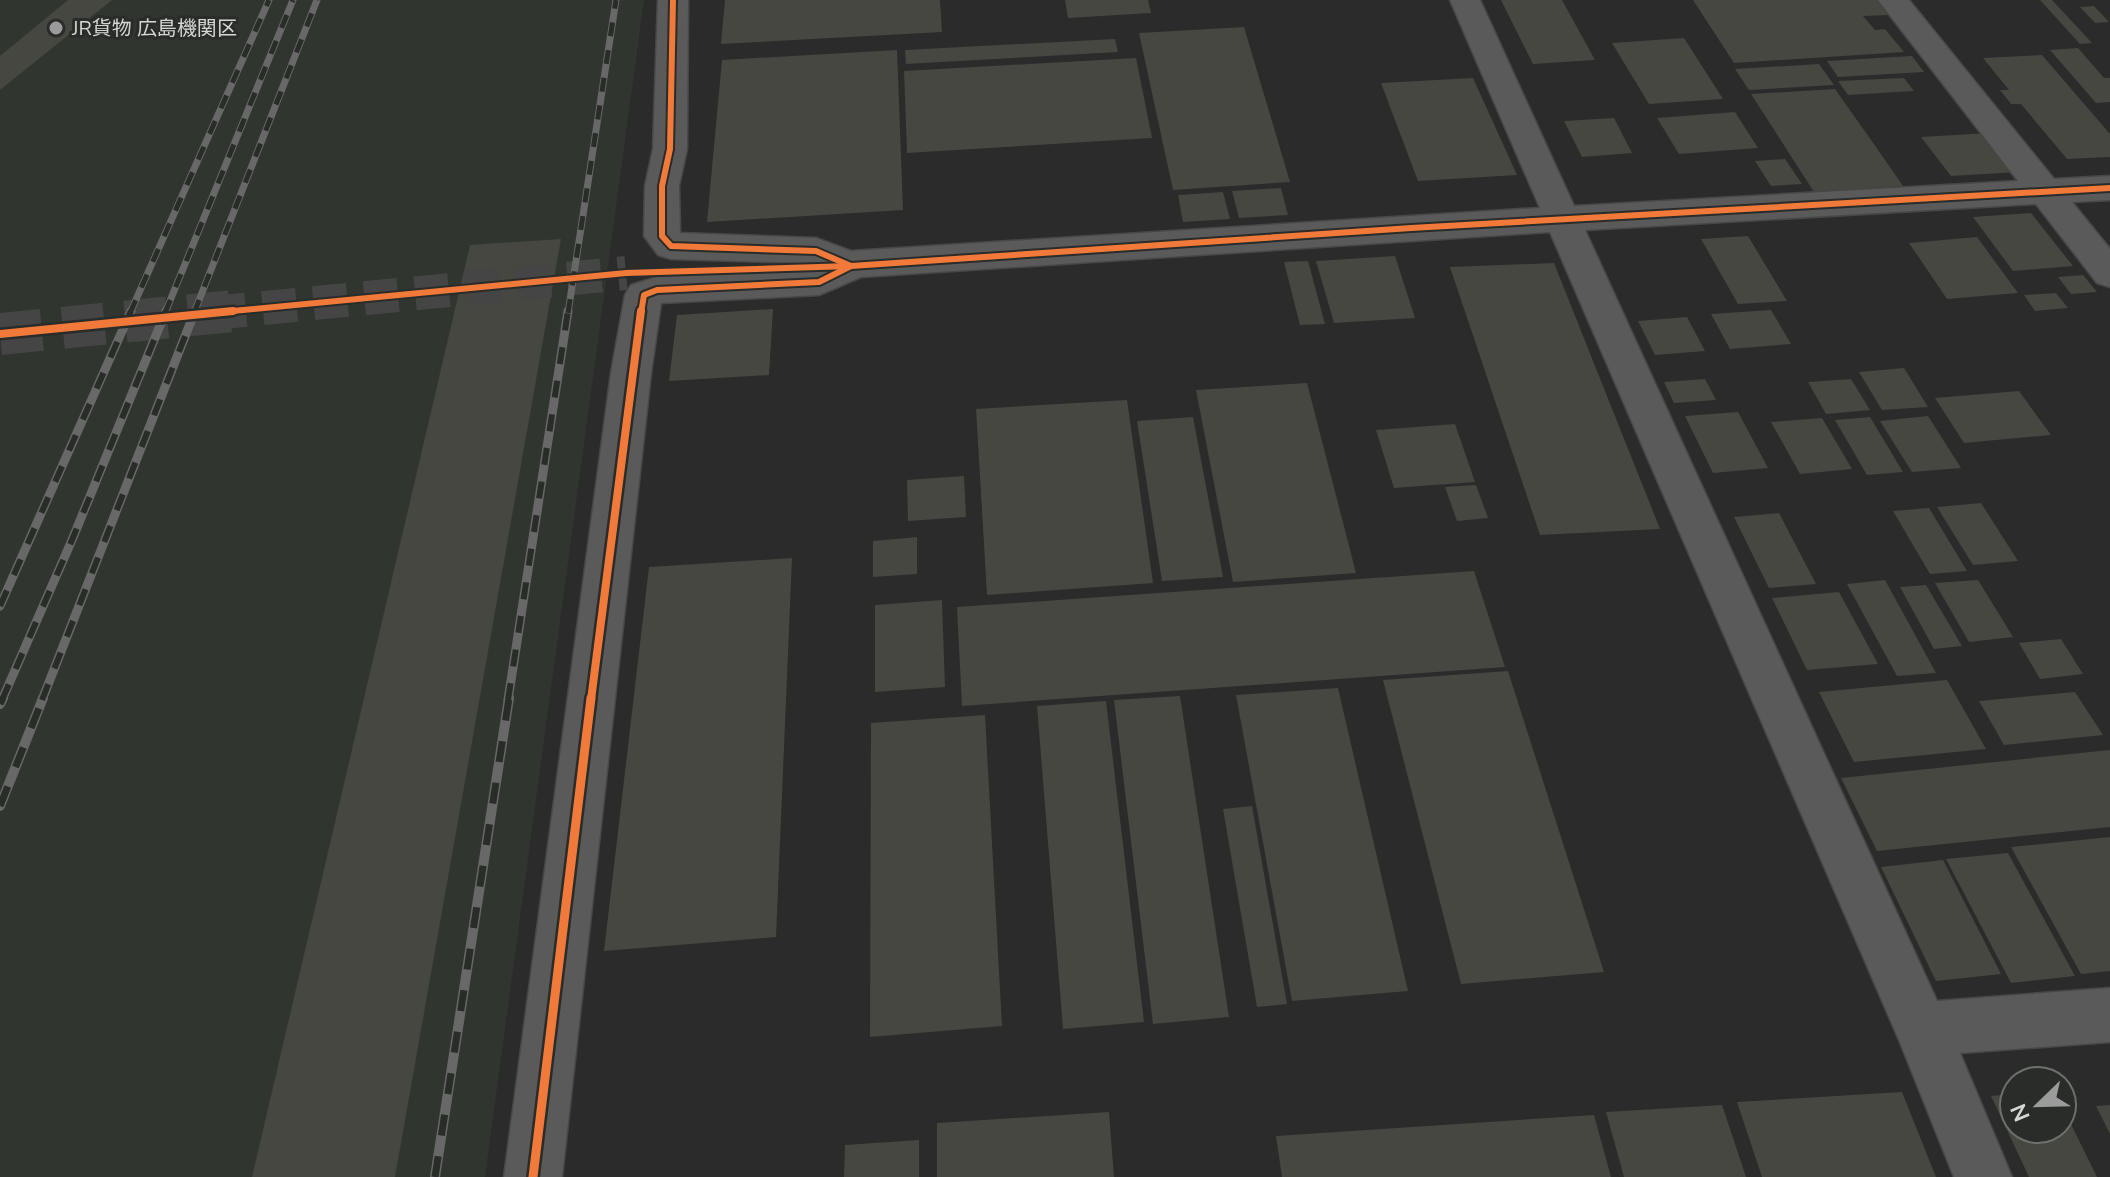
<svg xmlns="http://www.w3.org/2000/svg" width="2110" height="1177" viewBox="0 0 2110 1177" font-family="'Nunito Sans','Noto Sans JP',sans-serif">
  <rect width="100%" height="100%" fill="#2b2b2b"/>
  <path fill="#30352f" d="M0,0h644l-159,1177h-485z"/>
  <g fill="#454740">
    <path d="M68,0h44l-112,90v-34z"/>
    <path d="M725,0h215l2,32 -221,12z"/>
    <path d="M1065,0h83l3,13 -83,5z"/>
    <path d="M1501,0h61l33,60 -62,4z"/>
    <path d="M1693,0h186l11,15 -27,1 12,14 10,-1 19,23 -170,11z"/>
    <path d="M2040,0h12l40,43 -12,1z"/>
    <path d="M2094,6l15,16 -14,1 -15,-16z"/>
    <path d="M1244,27l46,155 -117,8 -34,-157z"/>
    <path d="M1684,38l39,61 -74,5 -37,-61z"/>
    <path d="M1115,39l3,13 -212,12 -1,-14z"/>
    <path d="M2078,48l26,30h6v24l-14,1 -46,-53z"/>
    <path d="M897,50l6,160 -196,12 15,-162z"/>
    <path d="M2042,55l68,79v23l-43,2 -46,-55h-10l-11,-14h9l-26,-32z"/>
    <path d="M1912,56l12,16 -86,5 -11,-16z"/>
    <path d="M1136,58l16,80 -245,15 -3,-82z"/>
    <path d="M1819,64l15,21 -85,5 -14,-21z"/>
    <path d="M1473,78l44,97 -99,6 -37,-98z"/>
    <path d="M1904,78l10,13 -66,4 -10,-14z"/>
    <path d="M1835,89l48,68 20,29 -89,6 -63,-98z"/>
    <path d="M1735,112l23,36 -79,6 -22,-36z"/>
    <path d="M1614,118l18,35 -50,4 -18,-36z"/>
    <path d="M1989,133l30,39 -68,4 -30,-39z"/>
    <path d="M1785,159l17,25 -31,2 -16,-25z"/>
    <path d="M1281,188l7,27 -49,3 -7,-27z"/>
    <path d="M1223,192l7,27 -47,3 -5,-27z"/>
    <path d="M2031,213l42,53 -60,5 -40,-54z"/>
    <path d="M1748,236l39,65 -49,3 -37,-65z"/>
    <path d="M1977,237l41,56 -71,6 -38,-56z"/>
    <path d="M561,239l-166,938h-143l218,-932z"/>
    <path d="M1395,256l20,62 -81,5 -18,-62z"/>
    <path d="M1308,261l17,63 -25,1 -16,-63z"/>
    <path d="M1554,263l106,266 -120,6 -90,-268z"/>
    <path d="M2083,275l14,17 -26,2 -13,-17z"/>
    <path d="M2056,293l12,15 -33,3 -11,-16z"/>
    <path d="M773,309l-4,66 -100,6 8,-66z"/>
    <path d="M1771,310l20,34 -61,5 -19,-35z"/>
    <path d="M1687,317l18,34 -50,4 -17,-34z"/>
    <path d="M1904,368l24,39 -46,3 -23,-38z"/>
    <path d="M1705,379l11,21 -42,3 -10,-21z"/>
    <path d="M1851,379l19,31 -44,4 -18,-32z"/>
    <path d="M1307,383l49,190 -123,9 -37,-192z"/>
    <path d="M2019,391l32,44 -87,8 -29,-45z"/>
    <path d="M1127,400l26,183 -166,12 -11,-186z"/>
    <path d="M1738,412l30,56 -55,5 -28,-57z"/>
    <path d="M1928,416l33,52 -49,4 -32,-51z"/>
    <path d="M1193,417l30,160 -61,4 -25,-160z"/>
    <path d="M1870,417l33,55 -36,3 -32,-55z"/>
    <path d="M1822,418l30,51 -52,5 -29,-52z"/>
    <path d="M1455,424l20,58 -81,6 -18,-58z"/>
    <path d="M964,476l2,41 -58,4 -1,-41z"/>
    <path d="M1476,485l12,33 -31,3 -12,-34z"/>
    <path d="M1981,503l37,58 -45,4 -36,-58z"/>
    <path d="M1929,508l38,63 -37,3 -37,-63z"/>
    <path d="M1779,513l37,71 -47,4 -35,-71z"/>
    <path d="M917,537v37l-44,3v-36z"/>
    <path d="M792,558l-16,379 -172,14 45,-384z"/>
    <path d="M1474,571l31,96 -543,39 -5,-99z"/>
    <path d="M1885,580l51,93 -39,3 -50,-92z"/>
    <path d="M1978,580l35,57 -44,5 -34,-59z"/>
    <path d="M1926,585l36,61 -28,3 -34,-62z"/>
    <path d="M1839,592l39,72 -71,6 -35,-72z"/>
    <path d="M942,600l3,87 -70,5v-87z"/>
    <path d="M2061,639l22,35 -43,5 -21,-36z"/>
    <path d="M1508,671l96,301 -143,12 -78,-304z"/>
    <path d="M1947,680l39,69 -132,13 -35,-70z"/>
    <path d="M1338,688l70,303 -116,10 -56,-306z"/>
    <path d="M2075,692l28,43 -99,10 -25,-44z"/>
    <path d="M1180,696l49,321 -76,7 -39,-324z"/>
    <path d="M1106,701l38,321 -81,7 -26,-323z"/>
    <path d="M985,715l17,311 -132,11 1,-314z"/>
    <path d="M2110,750v77l-233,24 -36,-73z"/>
    <path d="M1252,806l35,198 -30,3 -34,-198z"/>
    <path d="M2110,837v134l-29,3 -70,-127z"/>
    <path d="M2008,853l67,123 -64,7 -65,-124z"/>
    <path d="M1943,860l58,114 -65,7 -55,-114z"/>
    <path d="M1902,1092l34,85h-174l-25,-75z"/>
    <path d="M2014,1094v35h48v-23l35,71h-68l-38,-81z"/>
    <path d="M1722,1105l24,72h-122l-18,-65z"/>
    <path d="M2110,1105v29l-14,-28z"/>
    <path d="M1109,1112l5,65h-177v-54z"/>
    <path d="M1594,1115l17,62h-329l-6,-41z"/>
    <path d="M919,1140v37h-75l1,-32z"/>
  </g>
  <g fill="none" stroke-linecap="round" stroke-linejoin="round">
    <path stroke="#444544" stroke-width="34" stroke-dasharray="34 17" stroke-linecap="butt" d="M212,313l414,-40"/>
    <path stroke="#444544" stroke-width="42" stroke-dasharray="42 21" stroke-linecap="butt" d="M0,334l233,-23"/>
    <g stroke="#464746" stroke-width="3">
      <path id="minor" d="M658,0h30l-1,149 -8,37 1,47 136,5 35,13 689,-43 -90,-208h30l94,206 444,-25 -140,-181h31l145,179 56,-3v24l-38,2 38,47v38l-13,-4 -61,-79 -451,26 352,771 173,-13v54l-150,11 52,124h-58l-55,-137 -349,-808 -689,45 -42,18 -158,8 -10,70 -89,804h-58l107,-804 14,-78 6,-10 26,-8 151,-8 -1,-6 -136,-4 -13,-4 -14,-19 1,-50 8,-37z"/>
    </g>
    <use href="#minor" fill="#595a59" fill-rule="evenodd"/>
    <g stroke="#676867" stroke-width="7">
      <g id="rail-far2">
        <path d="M130,313l139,-313"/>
        <path d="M165,313l128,-313"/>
        <path d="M194,313l123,-313"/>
        <path d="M568,313l48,-313"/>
      </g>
    </g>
    <g stroke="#676867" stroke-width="9">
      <g id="rail-far1">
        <path d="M0,606l131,-295"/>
        <path d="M2,700l70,-160 94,-229"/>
        <path d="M42,700l153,-389"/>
        <path d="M508,700l60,-389"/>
      </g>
    </g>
    <g stroke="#676867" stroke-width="10">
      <g id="rail">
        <path d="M0,704l3,-6"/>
        <path d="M0,806l43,-108"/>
        <path d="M435,1177l74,-479"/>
      </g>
    </g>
    <use href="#rail-far2" stroke="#2a2c2a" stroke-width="5" stroke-dasharray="14" stroke-linecap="butt"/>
    <use href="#rail-far1" stroke="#2a2c2a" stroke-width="6" stroke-dasharray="17" stroke-linecap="butt"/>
    <use href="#rail" stroke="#2a2c2a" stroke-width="7" stroke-dasharray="21" stroke-linecap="butt"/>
    <g stroke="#2a2c2a" stroke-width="10">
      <g id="cycleway-far2">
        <path d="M212,313l414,-40 225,-7 560,-38 699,-40"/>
        <path d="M641,313l3,-18 13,-5 162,-8 32,-16 -35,-15 -145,-5 -9,-10v-50l8,-37 3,-149"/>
      </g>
    </g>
    <g stroke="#2a2c2a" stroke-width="13">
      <g id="cycleway-far1">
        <path d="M0,334l233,-23"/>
        <path d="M591,700l50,-389"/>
      </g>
    </g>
    <g stroke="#2a2c2a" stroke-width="14">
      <path id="cycleway" d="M533,1177l58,-479"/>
    </g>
    <use href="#cycleway-far2" stroke="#f17a3a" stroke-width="6"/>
    <use href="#cycleway-far1" stroke="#f17a3a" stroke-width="8"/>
    <use href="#cycleway" stroke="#f17a3a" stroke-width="9"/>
  </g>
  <circle fill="#9a9b9a" stroke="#2a2c2a" stroke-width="3" cx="56" cy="28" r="8"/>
  <g text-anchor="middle" stroke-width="6" stroke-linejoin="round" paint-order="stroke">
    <g font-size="20" fill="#d5d7d5" stroke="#2a2c2a" text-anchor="start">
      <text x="72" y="35">JR貨物 広島機関区</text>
    </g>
  </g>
  <g transform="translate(2038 1105) rotate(247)"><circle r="38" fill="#2a2c2a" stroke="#6e706e" stroke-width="2"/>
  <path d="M0-6L14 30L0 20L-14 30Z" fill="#9a9b9a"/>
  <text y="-12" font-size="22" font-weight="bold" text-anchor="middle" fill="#d5d7d5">N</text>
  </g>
</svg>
